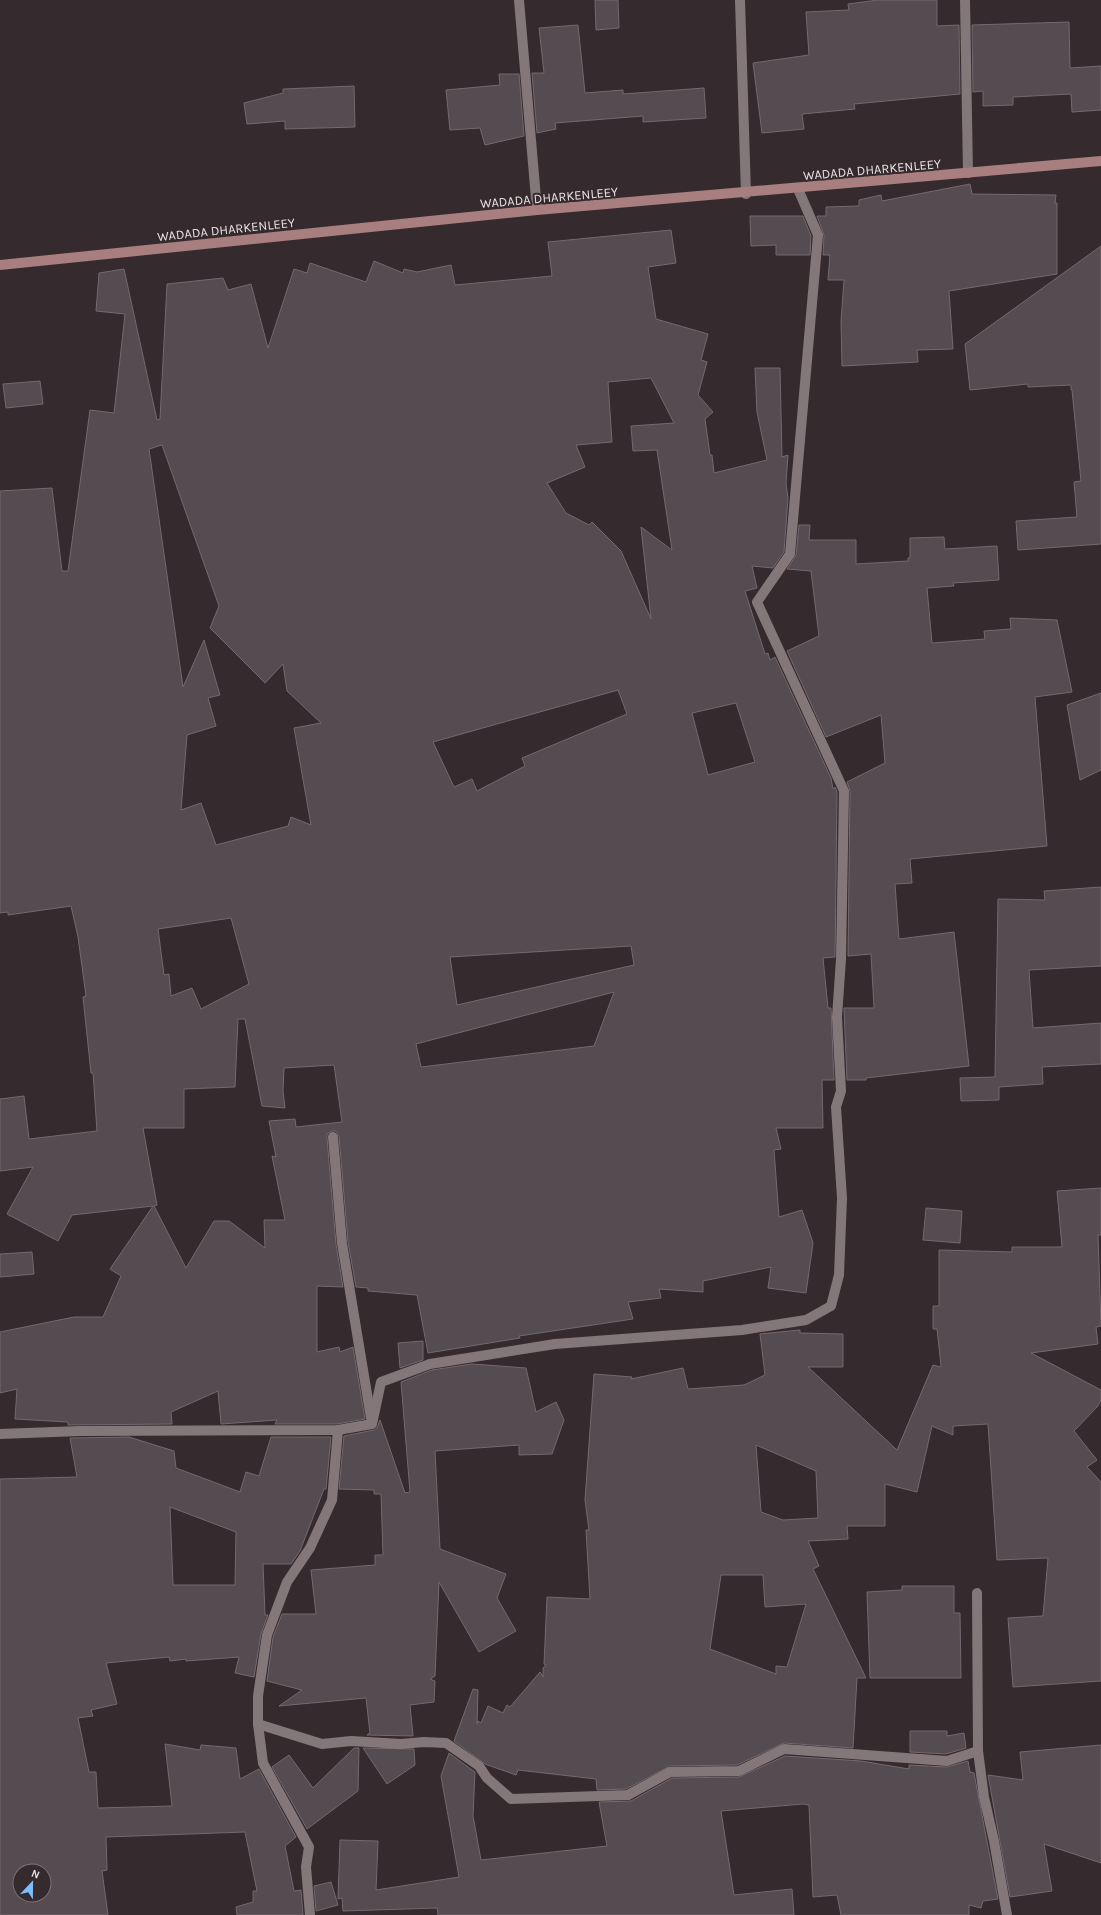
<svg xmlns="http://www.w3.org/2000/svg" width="1101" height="1915" viewBox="0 0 1101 1915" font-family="Karla,sans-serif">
  <rect width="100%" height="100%" fill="#352a2d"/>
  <g fill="#554c52" stroke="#73696f" fill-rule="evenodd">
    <path d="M595,0h23l1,28 -23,2z"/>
    <path d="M878,0h59v26l22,-1 1,69 -106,10 1,5 -53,5 2,15 -42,4 -9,-70 56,-8 -3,-43 43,-2 -1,-6z"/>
    <path d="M1069,22l1,46 31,-2v44l-29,2 -1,-18 -58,3v8l-30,1v-15l-10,1 -1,-67z"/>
    <path d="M578,25l7,68 38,-3v4l81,-6 2,30 -63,4v-6l-88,7 1,6 -19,4 -5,-60h12l-5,-45z"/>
    <path d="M499,74h20l5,62 -39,9 -5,-17 -30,2 -4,-40 54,-5z"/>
    <path d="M354,86l1,41 -70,2v-8l-38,3 -3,-21 39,-10v-4z"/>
    <path d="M970,184l2,10 84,1 -1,8h2v71l-108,17 4,58 -36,1 1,12 -76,4 -1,-45 3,-41h-16l2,-25h-7l1,-20 -7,-19h9v-9l33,-1v-6l22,-5 1,6z"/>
    <path d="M750,216h53l8,20 -1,19h-34v-10l-25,1z"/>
    <path d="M671,230l5,33 -28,4 8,52 52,15 -7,26 6,2 -9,33 15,17 -8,7 5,36h2l2,18 53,-13 -10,-48 -2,-44h25l2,89 6,-2 -2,28 2,15 -4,54 -11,16 -21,-2 5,22 -12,3 20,63 3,-1 2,7 5,-3 56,121 2,11 2,-2 2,5 -2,165 -12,1 5,50h3l3,72h-12l1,48h-47l5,21 -7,1 5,67 23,-7 11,33 -7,50 -38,-5 3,-21 -68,14v11l-44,-3 2,9 -33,4 5,17 -114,17 1,2 -92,15 -11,-58 -49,-4v-3l-12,-1 -8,-45 -9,-106 -3,-5h-4l-5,3v4l9,106 7,43 -26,-1v66l22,-5 1,5 13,-5 12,72 -28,5h-62l2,-4 -56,4 -3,-33 -47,21 1,12 -104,1v-3l-53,-3 2,-30 -17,4v-61l74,-15h29l18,-41 -11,-7 43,-63 -81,9 -14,26 -51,-27 26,-47 -33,4v-72l24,-3 5,43 68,-8 -4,-58h-2l-8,-76 3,-1 -8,-59 -7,-31 -63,9v-3l-8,1v-422l52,-3 10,83h6l22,-161 24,3 11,-99 -29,-3 3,-38 25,-4 33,151 3,-1 7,-135 56,-6 5,12 23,-6 17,64 26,-79 13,4 3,-10 56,19 8,-21 29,12 1,-4 13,3 34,-7 4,20 97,-9 -4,-34zM651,378l23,45 -43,3 2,25 24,-1 15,100 -31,-23 10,92 -30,-68 -29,-29 -3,3 -23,-12 -19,-30 38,-16 -9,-22 36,-3 -4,-60zM162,445l57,161 -9,22 55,55 18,-19 4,27 34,32 -27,5 17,97 -20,-8 -3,9 -72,19 -15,-42 -20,7 6,-75 29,-9 -8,-28 12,-3 -16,-55 -21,47 -34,-238zM618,690l9,24 -105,44 3,8 -48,25 -5,-12 -18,8 -21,-45zM736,703l19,59 -47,13 -16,-62zM231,918l18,66 -48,25 -9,-21 -21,8 -2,-22 -5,1 -6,-46zM631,946l3,19 -177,40 -7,-48zM614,992l-20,54 -173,21 -5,-23zM238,1019h7l17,87 23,2 -2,-17 1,-23 50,-3 8,57 -46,5 -1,-8 -26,2 7,36 -4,-1 13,64h-21l1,28 -36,-27h-15l-28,47 -32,-62 3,-1 -14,-77h41v-39l51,-2z"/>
    <path d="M1101,246v298l-83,6 -2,-29 61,-4 -3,-35 7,-1 -9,-91h-1v-5l-43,2v-3l-58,6 -5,-46z"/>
    <path d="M40,381l3,23 -37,4 -3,-24z"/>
    <path d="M799,525h11l-1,15h47v24l52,-3v-3h2v-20l34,-1 1,12 52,-3 2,34 -46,3 1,3 -27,2 5,55 53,-4 -1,-8 27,-2 -1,-11 47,2 15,72 -37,5 12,149 -137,13 2,24 -17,1 4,55 55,-7 15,134 -103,12v2h-19l-3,-72h30l-3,-54 -23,2 2,-165 -3,-9 38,-19 -4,-48 -55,22 -39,-86 32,-15 -8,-65 -24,-2 9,-14z"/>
    <path d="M1101,693v77l-21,10 -13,-75z"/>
    <path d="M1101,887v79l-72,4 4,58 68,-5v41l-59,3 1,17 -44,3v13l-38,1 -1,-23 35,-1 3,-178 47,1 -1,-9z"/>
    <path d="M1101,1188v47h-3l3,91 -5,1 2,17 -67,9 70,37v10l-3,6 -24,25 23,29 -10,7 14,15v199l-88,6 -5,-69 35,-2 5,-58 -51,2 -9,-136 -35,2v9l-21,-9 -15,66 -32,-8v42h-38l1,13 -40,2 11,25 -6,3 53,109h-9l-4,70 -69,-5 -47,22 -67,1 -44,23 -29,1 -1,-11 -78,-9 -2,5 -31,-11 -31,-23 19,-52 5,1 -1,34 1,-3 3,2 7,-17 15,7 4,-8 3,2 30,-35 3,5v-9l3,-3 -2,-1 3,-67 43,2 -4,-69h3l-4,-30 9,-126 38,3 -1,2 52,-11 5,21 56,-4 21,-10 -5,-41 40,-4v3l43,1v33h-35l89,83 36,-85 7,2 1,-2 -4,-36h-4v-23h6v-56l73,2v-5h50l-5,-56zM756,1445l60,26 2,47 -35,2 -22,-8zM721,1575h42l2,32 41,-3 -19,63 -11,-1v8l-66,-25z"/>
    <path d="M926,1208l36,3 -2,32 -37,-3z"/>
    <path d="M32,1252l2,22 -34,3v-23z"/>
    <path d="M423,1341v19l-23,8 -2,-25z"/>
    <path d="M472,1364l54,4 10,44 20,-10 8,18 -12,34 -33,1v-10l-84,6 5,98 66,25 -9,24 19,33 -37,21 -40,-70 -4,94 -5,3 5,2 -1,21 -24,3 3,31 -46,-1 3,-2 -4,-35 -87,8 23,-16 -35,-9 6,-44 9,-23h34l-5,-44 64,-5v-10h8l-2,-61h-7v-4l-35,-1 5,-53 30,-6 3,-2 3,-8 25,73 5,-1 -9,-110 31,-12z"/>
    <path d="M129,1437l45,14 2,17 64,24 6,-20 13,4 12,-39h60l-5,52h-2l-24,62 -9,13h-28l2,51h3l-7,19 -7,43 -19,-4 4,-16 -53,4v-2l-16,2 -1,-4 -63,6 11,41 -26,6 2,6 -15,2 11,54h7l2,36 74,-2 -7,-62 35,6 1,-5 35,3 4,31 19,-10 37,68 -11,9 9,45 7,-1 2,25h-66l-1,-8 17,-5v-11h4l-12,-59 -139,5 1,33 -5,1 6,44h-108v-436l77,-2 -7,-39zM170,1507l66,25 -1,53h-62zM20,1871h24v24h-24z"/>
    <path d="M902,1586h52v27h6l1,65h-91l-3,-86 35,-2z"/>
    <path d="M910,1731h37v5l17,-3 2,15 -20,6 -36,-2z"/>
    <path d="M1101,1745v118l-57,-19 8,47 -42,6 -22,-122 35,5 -3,-28z"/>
    <path d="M354,1748h5l-1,43 -51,38 -35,-62 17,-12 24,33z"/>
    <path d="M363,1748l51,1 1,16 -28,19z"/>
    <path d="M449,1753l26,19 -2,44 8,44 126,-14 -8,-44 32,-1 41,-23 67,-1 46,-21 76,5 48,8v-4l38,2 21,-6 2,11 4,1 24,126 -15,2 -2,7 -12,-3v10h-128l-4,-20 -24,2 -4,-92 -6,-1 -82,7 13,84 58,-6 2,26h-356l-1,-7 -94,3 -1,-13 -4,1 2,-59 38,1 -2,49 83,-13 -18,-101z"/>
    <path d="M331,1882l7,23 -22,6 -2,-25z"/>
  </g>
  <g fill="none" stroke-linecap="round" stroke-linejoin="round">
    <g stroke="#84777a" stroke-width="10">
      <path d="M519,0l18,210"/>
      <path d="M740,0l6,194"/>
      <path d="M965,0l3,173"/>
      <path d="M333,1137l9,106 29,175"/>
      <path d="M0,1434l80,-3 258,-1 34,-6 9,-42 49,-18 125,-20 187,-14 64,-10 25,-14 8,-31 3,-77 -6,-91 5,-16 -4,-74 4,-58 3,-168 -87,-189 33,-48 28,-319 -20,-46"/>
      <path d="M977,1593l1,158 6,46 10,44 13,74"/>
      <path d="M258,1724l64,20 29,-3 50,3 23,-2 22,1 33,23 8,12 24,21 117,-4 42,-23 69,-1 45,-22 163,12 31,-10"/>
      <path d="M310,1915l-4,-48 3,-20 -46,-84 -5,-39v-28l9,-61 20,-53 23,-34 22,-48 6,-70"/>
    </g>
    <path stroke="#a87e7e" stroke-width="10" d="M0,265l537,-55 564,-49"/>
  </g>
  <g text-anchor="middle" stroke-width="4" stroke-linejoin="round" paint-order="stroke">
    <g font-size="13" fill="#e8e1e3" stroke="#352a2d">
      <text transform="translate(872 169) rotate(-5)" y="5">WADADA DHARKENLEEY</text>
      <text transform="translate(549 197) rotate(-5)" y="5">WADADA DHARKENLEEY</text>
      <text transform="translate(226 229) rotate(-6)" y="5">WADADA DHARKENLEEY</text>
    </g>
  </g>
  <g transform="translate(32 1883) rotate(22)"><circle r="19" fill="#352a2d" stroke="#7d7376"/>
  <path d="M0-3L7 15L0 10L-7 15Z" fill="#7fbdfa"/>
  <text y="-6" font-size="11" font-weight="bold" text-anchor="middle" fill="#e8e1e3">N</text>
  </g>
</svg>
